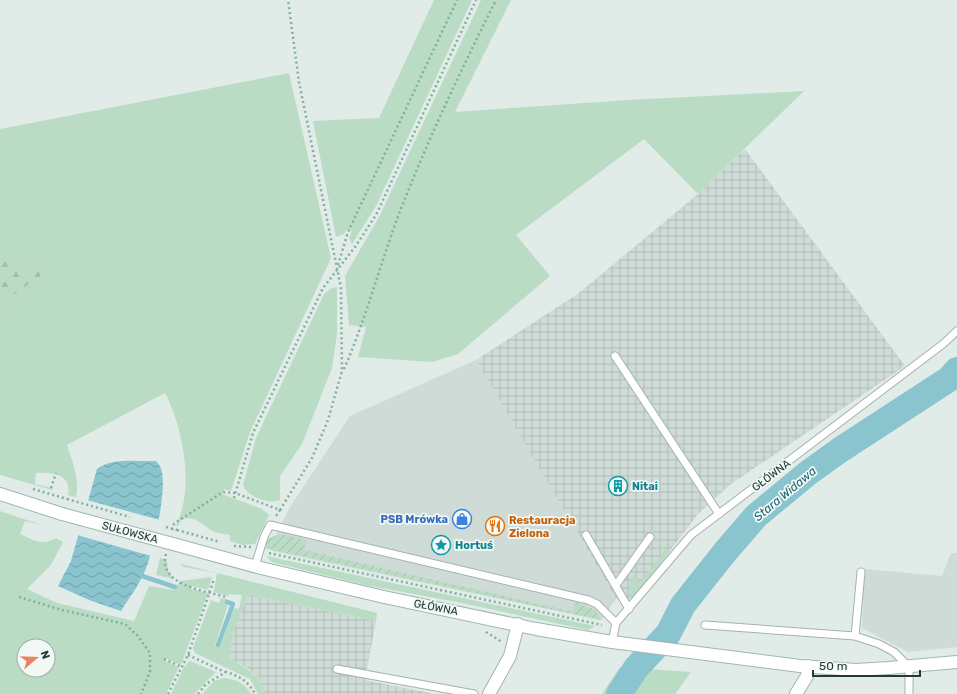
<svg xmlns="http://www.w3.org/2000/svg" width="957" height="694" viewBox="0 0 957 694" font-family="Rubik,sans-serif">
  <defs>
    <pattern id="industrial-grid" width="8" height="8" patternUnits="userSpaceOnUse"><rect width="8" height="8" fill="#cfdbd6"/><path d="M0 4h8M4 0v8" fill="none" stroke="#b1bdb8"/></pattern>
    <pattern id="forest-firs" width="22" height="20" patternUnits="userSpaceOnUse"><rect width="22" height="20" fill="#badcc4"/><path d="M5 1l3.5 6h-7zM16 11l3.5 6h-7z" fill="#a0bea9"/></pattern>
    <pattern id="garden-furrows" width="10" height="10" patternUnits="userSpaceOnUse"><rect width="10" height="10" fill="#badcc4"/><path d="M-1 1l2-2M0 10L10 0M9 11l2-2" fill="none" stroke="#a0bea9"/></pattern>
    <pattern id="water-waves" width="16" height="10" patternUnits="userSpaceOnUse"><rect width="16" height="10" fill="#8ac4cf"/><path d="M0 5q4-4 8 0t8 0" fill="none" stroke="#70a0a9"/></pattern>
  </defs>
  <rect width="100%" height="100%" fill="#e1ebe7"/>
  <g fill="#cfdbd6">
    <path d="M476,360l140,239 -15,21 -329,-69 3,-14 15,-30 60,-91z"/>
    <path d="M951,553h6v94l-49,5 -46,-24 2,-59 78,7z"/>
  </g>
  <g fill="url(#industrial-grid)">
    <path d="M745,149l160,217 -174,118 -33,30 -63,83 -3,2h-16l-140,-239 103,-67 119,-99z"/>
    <path d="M248,595l128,26 -11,59 70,14h-170l-5,-14 -11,-11 -20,-11 5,-27z"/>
  </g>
  <g fill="#badcc4" fill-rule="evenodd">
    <path d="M434,0h38l-96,206 -24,38 -3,-6 3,-7 -5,-2 -3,5 -8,3 -23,-116 66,-3z"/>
    <path d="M481,0h30l-56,112 174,-12 175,-9 -106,103 -54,-55 -128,96 34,41 -92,78 -26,8 -74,-5 8,-30 -17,-2 -4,-49 35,-61z"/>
    <path d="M289,73l42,185 -81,174 -19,59 -7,-2 -2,5 40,15 7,6 -14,29 -12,1 -13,-4v-6c-6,-1 -14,-2 -19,-5 -10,-6 -17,-15 -30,-10l-3,6 -2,-1c19,-36 7,-98 -11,-132l-98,52c5,16 13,34 9,52l-8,-2c4,-21 -16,-23 -32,-22l-1,11 17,4v2l-52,-15v-170l43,-32 -43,-13v-131z"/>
    <path d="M337,287v47l-5,34 -30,76 -22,32v24c-11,5 -34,-4 -37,-15l13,-47 68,-144 8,-6z"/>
    <path d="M0,511l42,14 -17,-4 -5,13c14,6 22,12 36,4l7,4 -12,23 -24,24 30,14 77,18 15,-35 25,4 6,-9 32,-4 -4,13 -16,-4 -1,3 17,4 -27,72 -16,-7 -1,2 15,7 -13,27h-166zM24,646h24v24h-24z"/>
    <path d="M649,526l19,28 -36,45 -3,-9 3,-14 9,6 23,-31 -16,-24z"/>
    <path d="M266,556l329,70 -7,4 -131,-28 -92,-17 -93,-23z"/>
    <path d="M160,558l7,2 1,11 6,8 -18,-4z"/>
    <path d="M181,564l196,49 -1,8 -128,-26 -14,36 -5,27c15,9 33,17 36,36h-7l-8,-15 -55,-26 -2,-5 18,-48 8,3 2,-5 6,1 -1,6h2l-13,40 5,2 14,-39 5,1 3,-14 -12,-1 -2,2 -14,-4 3,-19 -34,-6z"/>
    <path d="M190,661l26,11 -22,22h-23l13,-27z"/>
    <path d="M620,667l71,5 -16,22h-73z"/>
    <path d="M224,678c12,1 20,5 27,16h-49l12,-13z"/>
  </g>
  <path fill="url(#forest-firs)" d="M0,260l44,13 -44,32z"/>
  <path fill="url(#garden-furrows)" d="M277,535h7l22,5 -2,10 269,62 3,-10 19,8 6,10 -337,-72 4,-9z"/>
  <path fill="url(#water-waves)" d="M156,461c2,3 5,5 5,8 7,18 -8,84 -16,102 -6,14 -16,27 -24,40l-32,-11 -31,-14 13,-25 26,-92c16,-12 41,-7 59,-8z"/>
  <path fill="#e1ebe7" d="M87,500l73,20 -9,36 -74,-21z"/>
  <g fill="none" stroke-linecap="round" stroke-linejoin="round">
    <g stroke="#8ac4cf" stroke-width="4.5">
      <path d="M142,576l33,11"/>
      <path d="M218,645l15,-41 -6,-2"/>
    </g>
    <path stroke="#8ac4cf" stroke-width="26" d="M619,694l17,-26 32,-34 15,-29 42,-53 31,-36 52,-43 32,-23 109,-71 8,-9"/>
    <g stroke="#a4b3ae" stroke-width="9">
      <g id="service">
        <path d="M615,356l104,158"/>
        <path d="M586,535l43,74"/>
        <path d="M255,566l9,-29 6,-12 318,75 9,4 19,19"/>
        <path d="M616,585l34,-48"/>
        <path d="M705,625l150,11 24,8 15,8 15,15v27"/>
        <path d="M855,636l6,-64"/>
        <path d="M612,642l4,-19 75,-88 252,-191 14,-13"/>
        <path d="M337,669l137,25"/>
      </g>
    </g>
    <g stroke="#a4b3ae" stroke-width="14">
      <g id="minor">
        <path d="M489,694l21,-38 8,-32"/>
        <path d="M796,694l11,-18 1,-10"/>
      </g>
    </g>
    <g stroke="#a0b7af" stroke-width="14">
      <g id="secondary">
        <path d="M0,494l62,20"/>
        <path d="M173,544l88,24 123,29 152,32 76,13 188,24 56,4 33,-2 68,-6"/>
      </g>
    </g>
    <g stroke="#82aea0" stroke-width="2.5" stroke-dasharray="2 3" stroke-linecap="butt">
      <path d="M338,265l10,-33 109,-232"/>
      <path d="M344,369c24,-55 38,-113 60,-168 27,-68 59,-135 92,-201"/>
      <path d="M51,488l5,-15"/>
      <path d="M33,489l34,10"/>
      <path d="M234,498l19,-65 70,-145 32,-41 21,-32 100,-215"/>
      <path d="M280,510l32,-52 16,-38 14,-49 -1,-83 -42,-206 -11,-82"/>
      <path d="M172,530l2,-6 4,-3 45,-29 12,1 45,17 -4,6"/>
      <path d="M177,530l43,12"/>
      <path d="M234,546l17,1"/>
      <path d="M269,553l333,72"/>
      <path d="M166,554c-9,31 39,37 60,43"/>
      <path d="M19,597l43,13 63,14 12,11 13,18v19l-9,22"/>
      <path d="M486,632l16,10"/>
      <path d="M188,655l37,17"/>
      <path d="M164,659l18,8"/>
      <path d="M168,694l20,-39 26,-76"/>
      <path d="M198,694l8,-10 20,-12c13,4 22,9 29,22"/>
    </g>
    <use href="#service" stroke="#fff" stroke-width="7"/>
    <use href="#minor" stroke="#fff" stroke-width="12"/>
    <use href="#secondary" stroke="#fff" stroke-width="12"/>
    <g stroke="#a0b7af" stroke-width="14" stroke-linecap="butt">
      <path id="secondary-bridge" d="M62,514l111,30"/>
    </g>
    <g stroke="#82aea0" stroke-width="2.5" stroke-dasharray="2 3" stroke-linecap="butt">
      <path d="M67,499l63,18"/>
      <path d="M166,527l11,3"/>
    </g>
    <use href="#secondary-bridge" stroke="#fff" stroke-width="12"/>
  </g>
  <defs>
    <g id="building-ring" transform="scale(1)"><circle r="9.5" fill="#f1f8f5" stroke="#0f9aa8" stroke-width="1.5"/><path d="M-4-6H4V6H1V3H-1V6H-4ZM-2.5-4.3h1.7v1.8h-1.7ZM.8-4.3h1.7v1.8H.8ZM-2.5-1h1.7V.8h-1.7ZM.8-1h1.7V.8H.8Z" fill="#0f9aa8"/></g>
    <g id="shop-ring" transform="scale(1)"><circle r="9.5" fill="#f1f8f5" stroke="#3f7fe0" stroke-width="1.5"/><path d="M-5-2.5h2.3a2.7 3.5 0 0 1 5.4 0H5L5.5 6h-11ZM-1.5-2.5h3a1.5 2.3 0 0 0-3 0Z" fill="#3f7fe0"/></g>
    <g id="restaurant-ring" transform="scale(1)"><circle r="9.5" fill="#f1f8f5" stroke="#e8710a" stroke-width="1.5"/><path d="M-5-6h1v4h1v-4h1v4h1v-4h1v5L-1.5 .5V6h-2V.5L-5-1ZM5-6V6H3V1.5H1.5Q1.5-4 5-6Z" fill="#e8710a"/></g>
    <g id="sight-ring" transform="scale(1)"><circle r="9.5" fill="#f1f8f5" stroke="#0f9aa8" stroke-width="1.5"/><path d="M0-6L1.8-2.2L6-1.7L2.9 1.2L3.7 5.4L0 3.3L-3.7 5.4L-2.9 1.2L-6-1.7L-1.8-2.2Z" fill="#0f9aa8"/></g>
  </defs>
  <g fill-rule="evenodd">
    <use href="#building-ring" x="618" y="486"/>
    <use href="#shop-ring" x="462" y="519"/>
    <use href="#restaurant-ring" x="495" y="526"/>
    <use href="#sight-ring" x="441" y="545"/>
  </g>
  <g text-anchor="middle" stroke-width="3.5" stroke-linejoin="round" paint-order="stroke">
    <g font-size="11" fill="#223b35" stroke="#f1f8f5">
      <text transform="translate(771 475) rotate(-37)" y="4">GŁÓWNA</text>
      <text transform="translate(130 532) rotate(15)" y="4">SUŁOWSKA</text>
      <text transform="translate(436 607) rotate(11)" y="4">GŁÓWNA</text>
    </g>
    <g font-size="11" font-weight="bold" fill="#0d838f" stroke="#f1f8f5" text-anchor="start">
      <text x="632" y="490">Nitai</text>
      <text x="455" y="549">Hortuś</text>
    </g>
    <g font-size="11" font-weight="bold" fill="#366cbe" stroke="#f1f8f5" text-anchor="end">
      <text x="448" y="523">PSB Mrówka</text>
    </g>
    <g font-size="11" font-weight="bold" fill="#c56008" stroke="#f1f8f5" text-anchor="start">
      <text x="509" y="524">Restauracja<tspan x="509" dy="13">Zielona</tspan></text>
    </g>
    <g font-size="12" font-style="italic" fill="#1e6675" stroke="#f1f8f5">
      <text transform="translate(785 494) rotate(-40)" y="4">Stara Widawa</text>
    </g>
  </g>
  <g transform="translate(36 658) rotate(71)"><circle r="19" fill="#f1f8f5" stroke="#9eaca8"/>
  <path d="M0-3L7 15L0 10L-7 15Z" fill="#ee815d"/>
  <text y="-6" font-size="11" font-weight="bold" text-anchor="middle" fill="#223b35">N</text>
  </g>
  <path d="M813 670v6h107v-6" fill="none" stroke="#223b35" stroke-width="2"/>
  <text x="819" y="670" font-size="12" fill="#223b35" stroke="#f1f8f5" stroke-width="3" paint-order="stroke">50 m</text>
</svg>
